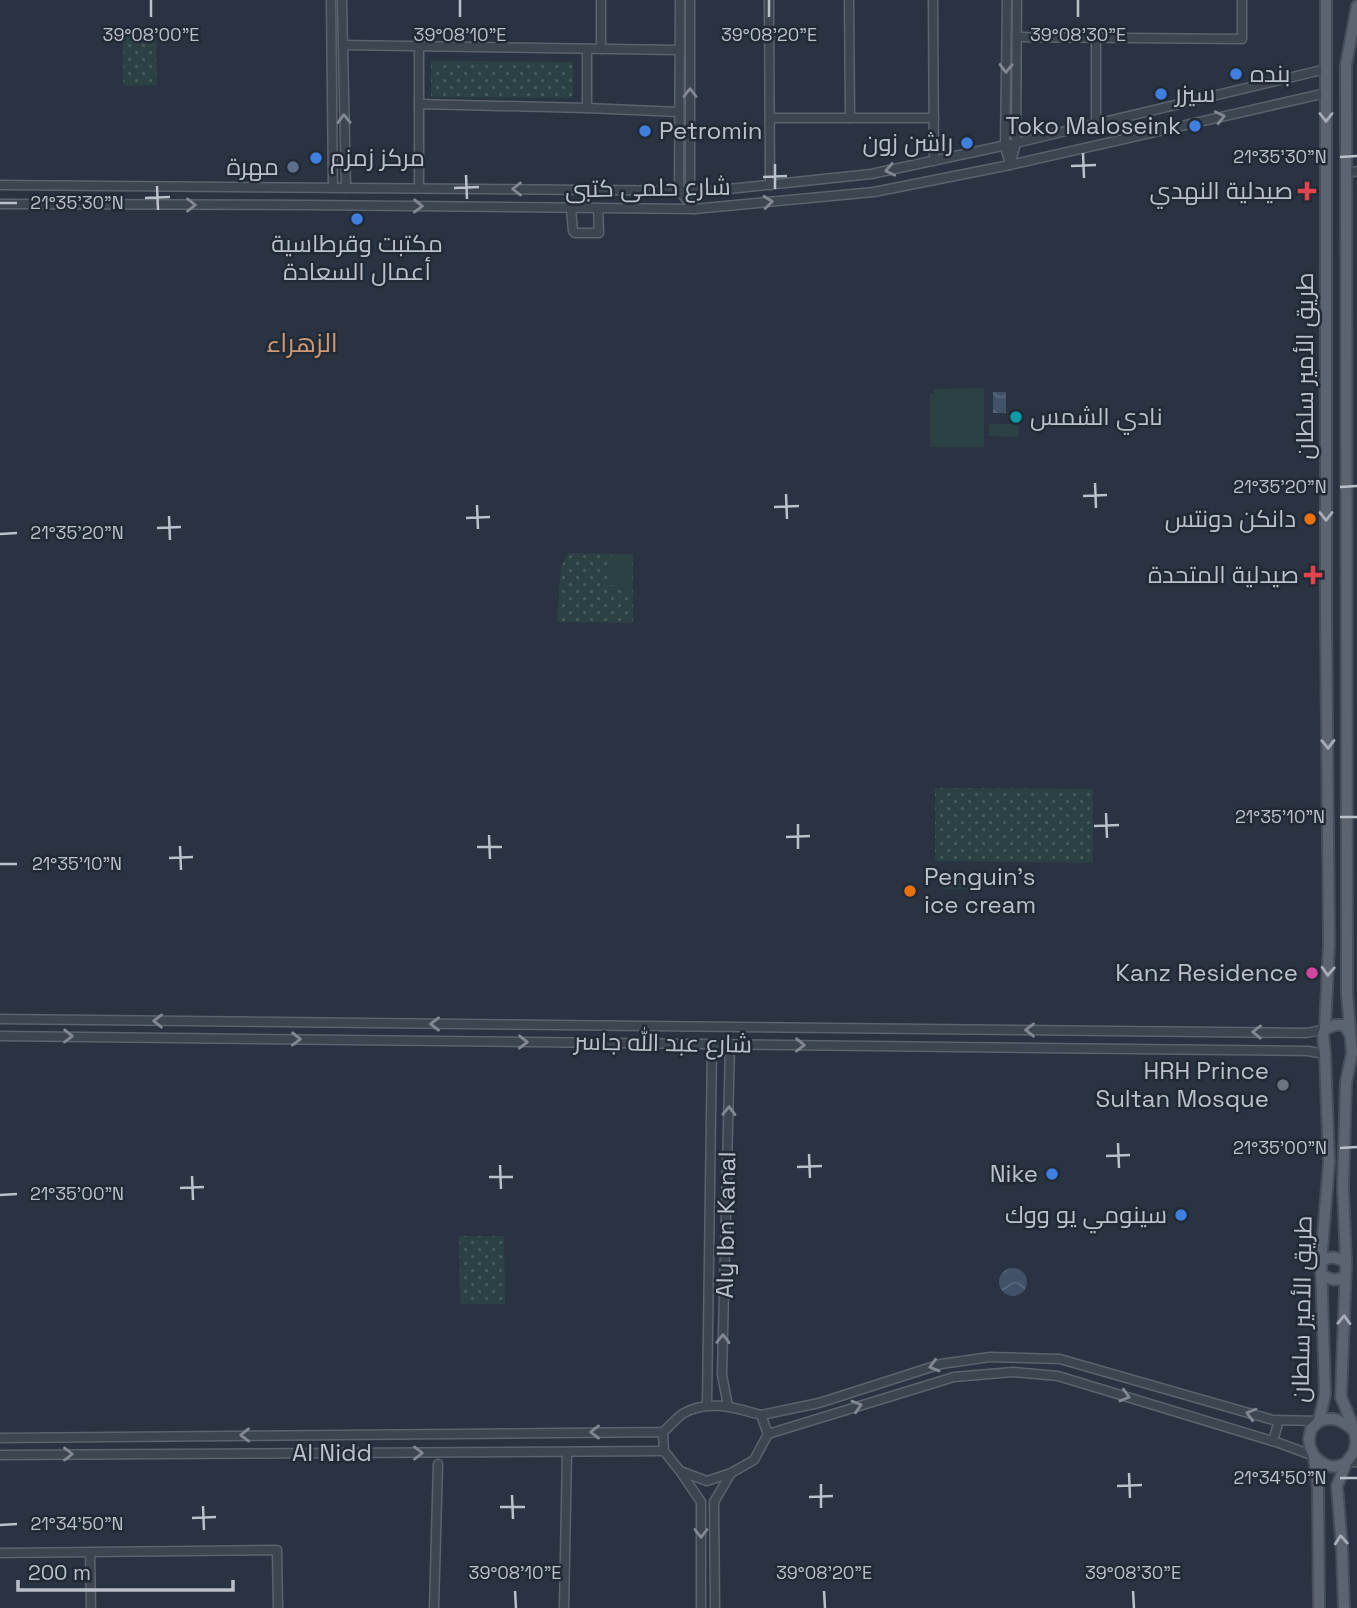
<svg xmlns="http://www.w3.org/2000/svg" width="1357" height="1608" viewBox="0 0 1357 1608" font-family="'Space Grotesk',Cairo,sans-serif">
  <defs>
    <pattern id="grass-dots" width="8" height="8" patternUnits="userSpaceOnUse" patternTransform="scale(1.75)"><rect width="8" height="8" fill="#2c4143"/><path d="M2 2h.1M6 6h.1" fill="none" stroke="#485b5d" stroke-width="1.8" stroke-linecap="round"/></pattern>
    <pattern id="water-waves" width="16" height="10" patternUnits="userSpaceOnUse" patternTransform="scale(1.75)"><rect width="16" height="10" fill="#405168"/><path d="M0 5q4-4 8 0t8 0" fill="none" stroke="#5a687c"/></pattern>
  </defs>
  <rect width="100%" height="100%" fill="#293341"/>
  <g fill="url(#grass-dots)">
    <path d="M156,34l1,51 -34,1v-51z"/>
    <path d="M431,61l142,1v36l-142,-1z"/>
    <path d="M568,553l65,1v69l-76,-1 4,-55z"/>
    <path d="M935,788l158,1v74l-158,-2z"/>
    <path d="M459,1236h45l1,68h-45z"/>
  </g>
  <g fill="#2c4143">
    <path d="M984,388v59h-54v-53l4,-1v-4z"/>
    <path d="M989,424h30l-1,13 -29,-1z"/>
    <path d="M612,555h19l-1,31 -19,-1z"/>
    <path d="M943,876h30l1,13h-31z"/>
  </g>
  <g fill="url(#water-waves)">
    <rect x="993" y="392" width="13" height="21"/>
    <circle cx="1013" cy="1282" r="14"/>
  </g>
  <g fill="none" stroke-linecap="round" stroke-linejoin="round">
    <g stroke="#5b636e" stroke-width="11">
      <g id="minor">
        <path d="M331,0l2,187"/>
        <path d="M342,0l4,188"/>
        <path d="M680,0l-1,190 15,19"/>
        <path d="M690,0v193"/>
        <path d="M769,0l1,185"/>
        <path d="M849,0l1,118"/>
        <path d="M933,0l1,161"/>
        <path d="M1007,0l-2,146 5,19"/>
        <path d="M1017,37l225,2v-39"/>
        <path d="M343,45l337,5"/>
        <path d="M419,46v142"/>
        <path d="M587,49v59"/>
        <path d="M601,49v-49"/>
        <path d="M419,104l168,4 92,4"/>
        <path d="M770,118h164"/>
        <path d="M1096,124v-86"/>
        <path d="M1011,162l5,-19 1,-143"/>
        <path d="M1346,174l11,-3"/>
        <path d="M0,185l710,6 161,-17 145,-31 310,-74"/>
        <path d="M0,204l309,1 385,4 180,-17 136,-27 316,-72"/>
        <path d="M571,208l2,23 2,2h24l-1,-25"/>
        <path d="M0,1019l1307,14 18,-4"/>
        <path d="M0,1036l1308,15 17,3"/>
        <path d="M707,1404l5,-360"/>
        <path d="M728,1406l-6,-31 8,-331"/>
        <path d="M761,1415l58,-12 122,-39 49,-7 70,2 213,61 46,1"/>
        <path d="M768,1434l186,-57 59,-5 45,4 221,67 35,13"/>
        <path d="M0,1438l663,-6c7,-6 14,-15 21,-19 25,-14 51,-5 77,2l7,19 -14,26 -23,13 -24,8 -27,-10 -16,-20 -1,-19"/>
        <path d="M1273,1441l6,-21"/>
        <path d="M0,1455l664,-4"/>
        <path d="M1346,1463l11,-1"/>
        <path d="M680,1471l21,31v106"/>
        <path d="M90,1552l1,56"/>
        <path d="M0,1553l277,-3 1,58"/>
        <path d="M434,1608l4,-144"/>
        <path d="M564,1608l3,-156"/>
        <path d="M715,1608l-1,-106 17,-29"/>
      </g>
    </g>
    <g stroke="#474e5a" stroke-width="14">
      <g id="major">
        <path d="M1325,1029l10,-4h9l6,9"/>
        <path d="M1321,1261c10,-6 16,-4 25,2"/>
        <path d="M1321,1274c9,6 15,8 24,2"/>
        <path d="M1319,1421c14,-5 23,-1 34,9"/>
        <path d="M1314,1456c10,10 19,14 32,7"/>
        <path d="M1319,1608l-1,-120 -4,-32 -4,-9 -1,-8 2,-10 8,-8 6,-27 -4,-133 8,-98 -4,-109 -2,-19 2,-6 4,-85 -3,-326v-618"/>
        <path d="M1344,1608l-2,-60 -5,-62 9,-23 8,-11 2,-9 -1,-12 -14,-34 5,-134 -3,-76 3,-105 6,-29 -5,-59 -1,-929 11,-59"/>
      </g>
    </g>
    <use href="#minor" stroke="#3d4551" stroke-width="8"/>
    <use href="#major" stroke="#5b6470" stroke-width="10"/>
  </g>
  <defs><path id="oneway-chevron" d="M-2-3.5L2.5 0L-2 3.5" fill="none" stroke-width="1.6" stroke-linecap="round" stroke-linejoin="round" transform="scale(1.75)"/></defs>
  <g stroke="#828994">
    <use href="#oneway-chevron" transform="translate(1006 68) rotate(91)"/>
    <use href="#oneway-chevron" transform="translate(690 93) rotate(-90)"/>
    <use href="#oneway-chevron" transform="translate(1220 117) rotate(-13)"/>
    <use href="#oneway-chevron" transform="translate(344 119) rotate(-91)"/>
    <use href="#oneway-chevron" transform="translate(890 170) rotate(168)"/>
    <use href="#oneway-chevron" transform="translate(517 189) rotate(-180)"/>
    <use href="#oneway-chevron" transform="translate(768 202) rotate(-6)"/>
    <use href="#oneway-chevron" transform="translate(191 205)"/>
    <use href="#oneway-chevron" transform="translate(418 206) rotate(1)"/>
    <use href="#oneway-chevron" transform="translate(158 1021) rotate(-179)"/>
    <use href="#oneway-chevron" transform="translate(435 1024) rotate(-179)"/>
    <use href="#oneway-chevron" transform="translate(1030 1030) rotate(-179)"/>
    <use href="#oneway-chevron" transform="translate(1257 1032) rotate(-179)"/>
    <use href="#oneway-chevron" transform="translate(68 1036) rotate(1)"/>
    <use href="#oneway-chevron" transform="translate(296 1039) rotate(1)"/>
    <use href="#oneway-chevron" transform="translate(523 1042) rotate(1)"/>
    <use href="#oneway-chevron" transform="translate(800 1045) rotate(1)"/>
    <use href="#oneway-chevron" transform="translate(729 1111) rotate(-89)"/>
    <use href="#oneway-chevron" transform="translate(723 1339) rotate(-89)"/>
    <use href="#oneway-chevron" transform="translate(934 1366) rotate(164)"/>
    <use href="#oneway-chevron" transform="translate(1125 1396) rotate(17)"/>
    <use href="#oneway-chevron" transform="translate(857 1406) rotate(-17)"/>
    <use href="#oneway-chevron" transform="translate(1251 1414) rotate(-164)"/>
    <use href="#oneway-chevron" transform="translate(595 1432) rotate(180)"/>
    <use href="#oneway-chevron" transform="translate(245 1435) rotate(179)"/>
    <use href="#oneway-chevron" transform="translate(418 1453)"/>
    <use href="#oneway-chevron" transform="translate(68 1454)"/>
    <use href="#oneway-chevron" transform="translate(701 1533) rotate(90)"/>
  </g>
  <g stroke="#a7aeb9">
    <use href="#oneway-chevron" transform="translate(1326 117) rotate(90)"/>
    <use href="#oneway-chevron" transform="translate(1326 516) rotate(90)"/>
    <use href="#oneway-chevron" transform="translate(1328 744) rotate(89)"/>
    <use href="#oneway-chevron" transform="translate(1328 971) rotate(93)"/>
    <use href="#oneway-chevron" transform="translate(1344 1320) rotate(-88)"/>
    <use href="#oneway-chevron" transform="translate(1341 1540) rotate(-94)"/>
  </g>
  <path fill="none" stroke="#bac1cb" stroke-width="2.5" d="M151,0v17M460,0v17M769,0v17M1078,0v17M1083,153l1,25M1340,157l17,-1M775,164v25M1071,166l25,-1M466,175l1,24M763,177l24,-1M157,186l1,24M454,188l25,-1M145,198l25,-1M0,203h17M1095,483l1,25M1340,487l17,-1M786,494l1,25M1083,496l24,-1M477,505l1,24M774,507l25,-1M169,516l1,24M466,518l24,-1M157,528l24,-1M0,534l17,-1M1106,813l1,25M1340,817h17M798,824v25M1094,826l25,-1M489,835l1,24M786,837l24,-1M180,846l1,24M477,847h25M169,858l24,-1M0,864h17M1118,1143l1,25M1340,1148l17,-1M809,1154l1,24M1106,1156l24,-1M500,1165l1,24M797,1167l25,-1M192,1176l1,24M489,1177h24M180,1188l24,-1M0,1195l17,-1M1129,1473l1,25M1340,1478h17M821,1484v24M1117,1486l25,-1M512,1495l1,24M809,1497l24,-1M203,1506l1,24M500,1507h25M192,1518l24,-1M0,1525l17,-1M515,1591l1,17M824,1591l1,17M1133,1591l1,17"/>
  <g fill="#3f7fe0" stroke="#222a36" stroke-width="2.5">
    <circle cx="1236" cy="74" r="7"/>
    <circle cx="1161" cy="94" r="7"/>
    <circle cx="1195" cy="126" r="7"/>
    <circle cx="645" cy="131" r="7"/>
    <circle cx="967" cy="143" r="7"/>
    <circle cx="316" cy="158" r="7"/>
    <circle cx="357" cy="219" r="7"/>
    <circle cx="1052" cy="1174" r="7"/>
    <circle cx="1181" cy="1215" r="7"/>
  </g>
  <circle fill="#5c6f8a" stroke="#222a36" stroke-width="2.5" cx="293" cy="167" r="7"/>
  <g fill="#e0444e" stroke="#222a36" stroke-width="2.5">
    <path d="M1303.5 180.5h7v7h7v7h-7v7h-7v-7h-7v-7h7z"/>
    <path d="M1309.5 564.5h7v7h7v7h-7v7h-7v-7h-7v-7h7z"/>
  </g>
  <circle fill="#0f9aa8" stroke="#222a36" stroke-width="2.5" cx="1016" cy="417" r="7"/>
  <g fill="#e8710a" stroke="#222a36" stroke-width="2.5">
    <circle cx="1310" cy="519" r="7"/>
    <circle cx="910" cy="891" r="7"/>
  </g>
  <circle fill="#d1479c" stroke="#222a36" stroke-width="2.5" cx="1312" cy="973" r="7"/>
  <circle fill="#6b7280" stroke="#222a36" stroke-width="2.5" cx="1283" cy="1085" r="7"/>
  <g text-anchor="middle" stroke-width="5" stroke-linejoin="round" paint-order="stroke">
    <g font-size="24" fill="#bac1cb" stroke="#222a36" text-anchor="end">
      <text x="1250" y="82" text-anchor="start">بنده</text>
      <text x="1175" y="102" text-anchor="start">سيزر</text>
      <text x="1181" y="134">Toko Maloseink</text>
      <text x="659" y="139" text-anchor="start">Petromin</text>
      <text x="953" y="151">راشن زون</text>
      <text x="330" y="166" text-anchor="start">مركز زمزم</text>
      <text x="279" y="175">مهرة</text>
      <text x="1293" y="199">صيدلية النهدي</text>
      <text x="357" y="252" text-anchor="middle">مكتبت وقرطاسية<tspan x="357" dy="28">أعمال السعادة</tspan></text>
      <text x="1030" y="425" text-anchor="start">نادي الشمس</text>
      <text x="1296" y="527">دانكن دونتس</text>
      <text x="1299" y="583">صيدلية المتحدة</text>
      <text x="924" y="885" text-anchor="start">Penguin's<tspan x="924" dy="28">ice cream</tspan></text>
      <text x="1298" y="981">Kanz Residence</text>
      <text x="1269" y="1079">HRH Prince<tspan x="1269" dy="28">Sultan Mosque</tspan></text>
      <text x="1038" y="1182">Nike</text>
      <text x="1167" y="1223">سينومي يو ووك</text>
    </g>
    <g font-size="24" fill="#bac1cb" stroke="#222a36">
      <text transform="translate(648 188) rotate(-1)" y="8">شارع حلمى كتبى</text>
      <text transform="translate(1305 366) rotate(-90)" y="8">طريق الأمير سلطان</text>
      <text transform="translate(663 1043) rotate(1)" y="8">شارع عبد الله جاسر</text>
      <text transform="translate(726 1225) rotate(-89)" y="8">Aly Ibn Kanal</text>
      <text transform="translate(1302 1309) rotate(-89)" y="8">طريق الأمير سلطان</text>
      <text x="332" y="1461">Al Nidd</text>
    </g>
    <g font-size="26" fill="#ce9972" stroke="#222a36">
      <text x="302" y="352">الزهراء</text>
    </g>
  </g>
  <g font-size="18" text-anchor="middle" fill="#bac1cb" stroke="#222a36" stroke-width="5" stroke-linejoin="round" paint-order="stroke">
    <text x="151" y="41">39°08'00"E</text>
    <text x="460" y="41">39°08'10"E</text>
    <text x="769" y="41">39°08'20"E</text>
    <text x="1078" y="41">39°08'30"E</text>
    <text x="1280" y="163">21°35'30"N</text>
    <text x="77" y="209">21°35'30"N</text>
    <text x="1280" y="493">21°35'20"N</text>
    <text x="77" y="539">21°35'20"N</text>
    <text x="1280" y="823">21°35'10"N</text>
    <text x="77" y="870">21°35'10"N</text>
    <text x="1280" y="1154">21°35'00"N</text>
    <text x="77" y="1200">21°35'00"N</text>
    <text x="1280" y="1484">21°34'50"N</text>
    <text x="77" y="1530">21°34'50"N</text>
    <text x="515" y="1579">39°08'10"E</text>
    <text x="824" y="1579">39°08'20"E</text>
    <text x="1133" y="1579">39°08'30"E</text>
  </g>
  <path d="M18 1580v10h215v-10" fill="none" stroke="#bac1cb" stroke-width="3.5"/>
  <text x="28" y="1580" font-size="21" fill="#bac1cb" stroke="#222a36" stroke-width="5" paint-order="stroke">200 m</text>
</svg>
